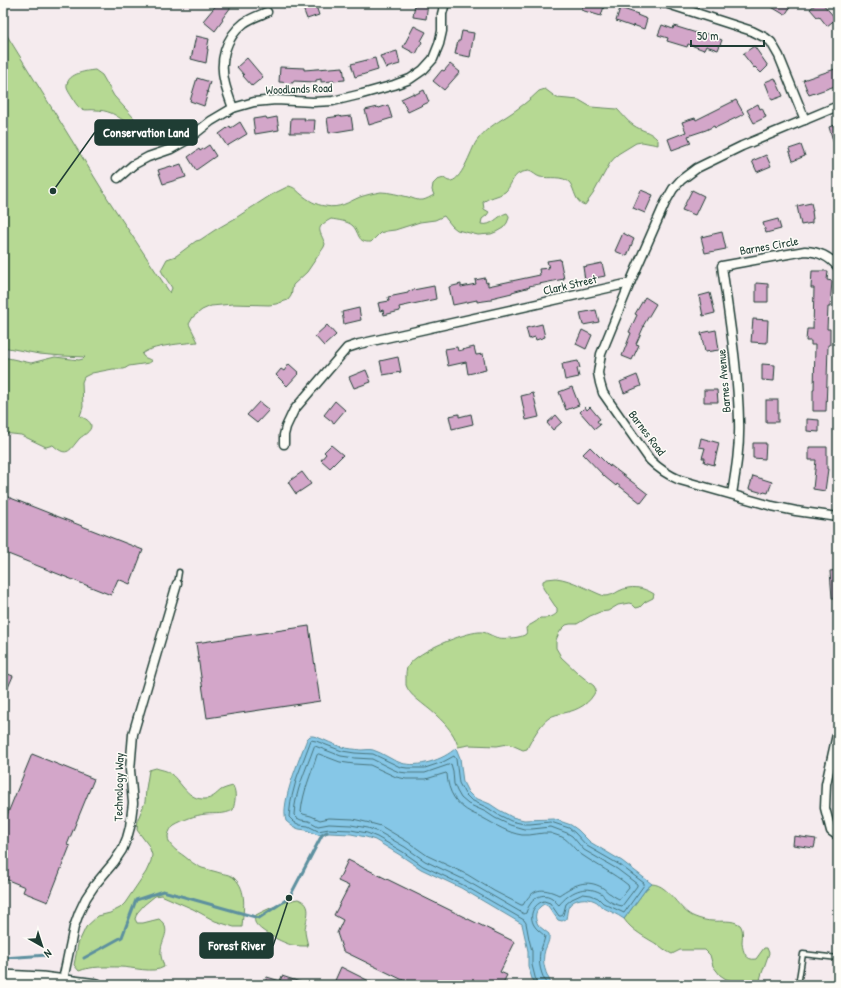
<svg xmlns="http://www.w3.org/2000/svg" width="841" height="988" viewBox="0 0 841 988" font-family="'Patrick Hand',sans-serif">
  <rect width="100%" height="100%" fill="#f5ebee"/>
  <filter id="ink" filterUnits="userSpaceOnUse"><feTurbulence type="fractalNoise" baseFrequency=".025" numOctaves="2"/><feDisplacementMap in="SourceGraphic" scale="8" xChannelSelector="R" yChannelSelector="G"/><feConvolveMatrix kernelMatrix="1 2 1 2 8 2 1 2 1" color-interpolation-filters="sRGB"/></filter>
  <g filter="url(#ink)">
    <g fill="#b6d993" stroke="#6a8b64">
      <path d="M3,29l105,170 62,94 2,-5c-3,-6 -8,-11 -11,-18l6,-11 9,-3 20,-15 4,-1 15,-10 19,-11 37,-24 18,-9c7,2 7,4 12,8 7,6 15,11 24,12 15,3 23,-4 35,-9 6,-2 14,-4 21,-5 8,0 19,3 27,5 5,1 9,4 15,3 4,-1 7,-3 11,-5l-2,-5 1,-6 4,-4 7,-2c1,1 4,3 5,3 12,2 22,-31 27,-39 8,-12 20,-19 31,-26 11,-7 23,-16 32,-25l6,-2 12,9 22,2 12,7 26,2c6,6 10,12 16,16 10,7 16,5 25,15v5l-16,-3 -6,1 -18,11 -8,9 -17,31 -8,11c-10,-2 -10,-15 -15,-22 -7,-8 -21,-4 -30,-6 -4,-1 -7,-5 -11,-6 -2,0 -7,1 -9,2 -8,3 -9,14 -15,19 -7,5 -16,5 -22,10l1,7 5,3 -2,3 -5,4 -1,5c11,3 17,-9 26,-11l2,3v2l-2,5 -4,5 -7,4 -5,2 -13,1 -21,-5 -5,-4 -8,-10 -9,4 -15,2 -25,8 -8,1 -7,2 -9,9c-14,1 -11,-8 -18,-16 -5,-5 -16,-6 -22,-7 -17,9 -11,11 -6,25l-1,3 -17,25 -14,13 -2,11 -3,4 -12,4 -7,1 -36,-1 -22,2 -9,4 -9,7 -4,7 9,18c-12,1 -49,4 -56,12l1,2c3,3 5,2 9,5l-3,2 -20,3 -5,3h-11l-21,4 -8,4 -2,5 1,25 -3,9c4,2 11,5 11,10 0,5 -7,9 -11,12 -10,11 -12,21 -27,7l-7,2 -25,-12 -18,-2v-76l28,6 24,-6 24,3 4,-1 2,-2 -22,-1 -24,-2 -36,-7z"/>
      <path d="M95,70l7,5 12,21 20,22 2,2c-8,7 -17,-4 -25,-7 -5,-2 -10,-3 -15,-3 -5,-1 -11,1 -15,-1 -4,-3 -7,-8 -9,-12 -2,-3 -4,-6 -5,-9 -2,-14 18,-17 28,-18z"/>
      <path d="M556,578c17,2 32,12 48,18 6,0 10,-2 15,-5 12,-6 24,-4 35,3l-1,4 -8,4 -5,5 -4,1 -4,-4 -3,-1 -11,2 -10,6 -8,1 -10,4 -13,8h-7l-4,1 -4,4 -3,4 -3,7v8l3,5 2,4 18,17 15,12 2,4c-6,14 -18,20 -32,23 -5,1 -11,2 -15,5 -8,5 -18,22 -22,31l-4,1 -9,-4 -6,-2 -11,2 -28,-1 -11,2c-3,-16 -21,-32 -34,-42 -6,-5 -15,-11 -18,-20 0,-2 0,-6 0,-9 0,-4 0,-8 3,-11 9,-14 54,-32 70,-33 7,-1 13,5 20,6 5,1 23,0 27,-4 1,-2 0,-4 0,-6 4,-4 10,-5 14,-10 7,0 12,0 17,-5v-5l-2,-2 -12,-18v-7l4,-2z"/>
      <path d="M156,768c5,2 11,2 15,6 11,9 17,26 34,25 7,0 11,-5 16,-9 4,-2 8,-3 12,-4 4,8 2,15 0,24 -9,5 -18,3 -27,4 -11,1 -23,6 -32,11 -3,3 -5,6 -6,11 0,10 9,15 16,20 5,4 12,10 18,12 5,1 10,3 15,4 5,2 13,2 17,6 14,12 9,33 8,49h-8l-19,-6 -22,-12 -32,-14 -6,1 -11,9 -7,8 -2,6 2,4h6l16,-4c14,11 2,20 2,32 -1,5 2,11 3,16 -11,7 -32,0 -44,0 -14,0 -29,-1 -41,4l-5,-6 4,-21 8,-17 12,-11 12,-3 10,-5 5,-5 21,-31 5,-11 1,-6 -3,-9 -12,-16 1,-11 7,-17 1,-13 3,-19z"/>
      <path d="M652,884c18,1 26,27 43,33 5,2 12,4 18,4 8,1 19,-2 27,4 4,5 2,13 2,18 1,9 4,18 14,16l8,-11h3l2,5 -8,23 -2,9h-13l-20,-6 -6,-4 -7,-9 -3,-11 -5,-5h-25l-8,4c-5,-2 -9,-6 -14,-9 -11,-7 -26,-14 -34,-26l22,-30z"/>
      <path d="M298,899c16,6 8,18 7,31 0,5 2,11 3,16 -5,0 -11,0 -16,-1 -7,-1 -35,-15 -37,-23 -1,-2 0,-4 1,-7 9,-5 32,-15 42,-16z"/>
    </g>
    <path fill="#86c7e7" stroke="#5d909f" d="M310,736h3l4,1c8,3 17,8 25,10 6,2 13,2 19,3 4,0 8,-1 12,0 10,3 18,10 28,13 17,5 42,-3 55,-15l4,10 3,24 5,10 5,5 17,7 9,6 13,7 12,3 30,-1 17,6 7,5 12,12 32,19 30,23 -6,5 -22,30c-7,-5 -15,-8 -22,-12 -3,-2 -4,-5 -7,-6 -8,-4 -21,-3 -26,5 -2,3 -2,9 -3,13l-4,2 -4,-1 -10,-14 -4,-2c-9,5 -11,14 -5,22 3,3 7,5 10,8 1,6 -2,11 -4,16 -4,13 1,24 7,35h-18l-6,-19v-15l-6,-27 -61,-36 -40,-19 -21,-14 -25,-15 -9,-3 -15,-3 -22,-1 -11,2 -12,-5 -7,-1 -7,-3 -6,-5c-6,-19 14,-63 21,-82z"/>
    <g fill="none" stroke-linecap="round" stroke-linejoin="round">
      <g stroke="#48747c" stroke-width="1">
        <path d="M315,746l26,10 14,2 17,1 20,10 7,3 8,1h18l26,-9 2,7 1,13 3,7 4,7 7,6 18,8 9,6 15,7 14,4h8l19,-2 16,6 5,3 12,14 33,19 20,15v2l-15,20c-5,-1 -13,-4 -17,-8 -3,-3 0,-2 -4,-5 -17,-9 -31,-1 -42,12 -3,-2 -4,-5 -7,-7 -12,-8 -23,4 -26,15l-2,1 -59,-34 -40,-19 -20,-14 -26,-15 -11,-4 -17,-3 -22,-1 -11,2 -9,-5 -8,-1 -4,-2 -3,-3c1,-24 12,-45 20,-68z"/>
        <path d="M319,754l21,8 14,2 16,1 26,12 10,2h20l20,-6 1,1c1,18 9,31 25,39 4,2 8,3 11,5 13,7 25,15 39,17 10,1 19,-3 28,-2 4,1 8,3 12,4 8,4 12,13 20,18 16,11 31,18 46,30l1,3 -8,10 -2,1c-2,-1 -6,-3 -8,-5 -3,-1 -5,-4 -8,-6 -17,-10 -29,-3 -44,7 -17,-8 -26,-7 -36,10h-2l-27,-14 -26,-16 -40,-19 -20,-14 -27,-16 -11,-3 -17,-4 -24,-1 -9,2 -9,-4 -8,-2 -2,-2c2,-21 10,-37 16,-57z"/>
        <path d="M537,985l-5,-20v-14l-3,-12 -3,-16 -2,-3 -61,-35 -40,-19 -20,-14 -26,-15 -10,-4 -16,-3 -22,-1 -11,2 -10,-5 -8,-1 -6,-3 -5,-5 2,-17 6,-23 14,-37 5,1 26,10 13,2 18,1 21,10 6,3 7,1h18l18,-6 11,-6 2,3 3,24 6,11 6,6 17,8 9,6 14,7 13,3h6l21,-2 18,6 6,5 12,13 33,19 24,18v2l-20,28 -21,-10 -5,-5 -7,-3 -8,-1 -11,5 -6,5 -3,11 -2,1h-2l-9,-13 -6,-2c-13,4 -17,19 -6,29 2,2 5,4 7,6 -1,6 -3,10 -5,16 -2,12 1,22 7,33"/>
      </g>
      <g stroke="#5d909f" stroke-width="3">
        <path d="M3,958l45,-3"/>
        <path d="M84,958l38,-21 14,-37 27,-9 96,27 30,-20 33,-63 5,-3"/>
      </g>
    </g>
    <g fill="#d3a6c9" stroke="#1f3d34">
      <path d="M218,3h16l-12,16 1,1 -8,11 -12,-10z"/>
      <path d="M301,3h14l4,12 -12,4z"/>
      <path d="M415,3h13l-2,16 -13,-2z"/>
      <path d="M583,3h22l-4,13 -20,-6z"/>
      <path d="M765,3h28l-8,12z"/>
      <path d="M817,3h5l14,16 -9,7 -8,-10 -2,1 -7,-8z"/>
      <path d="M620,8l18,6 -1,1 10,4 -3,10 -11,-4v2l-17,-6z"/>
      <path d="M662,25l11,4 1,-3 29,9 1,-2 18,7 -4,10 -12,-4 -2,4 -16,-6 -1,3 -20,-6 1,-3 -10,-3z"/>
      <path d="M414,26l12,6 -5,9 1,1 -6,12 -13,-7z"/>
      <path d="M462,31l12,2 -4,24 -15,-3 3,-13h2z"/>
      <path d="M196,36l13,3 -2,10h1l-2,14 -15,-4z"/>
      <path d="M754,46l14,20 -7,7 -6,-6 -1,1 -11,-14z"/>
      <path d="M397,51l3,13 -14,4 -6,-12z"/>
      <path d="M247,58l16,19 -11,9 -9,-10 1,-1 -7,-8z"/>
      <path d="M375,58l3,12 -23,7 -4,-13z"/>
      <path d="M450,64l10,8 -16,18 -11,-9 9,-11 2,1z"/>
      <path d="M280,67l24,1v2l39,-3 2,13 -24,2v-3l-5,1v2l-23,-1v2l-14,-1z"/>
      <path d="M838,68v17l-29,10 -6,-15z"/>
      <path d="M197,78l13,4 -3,10h1l-4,14 -14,-5z"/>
      <path d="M775,78l8,18 -11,4 -7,-18z"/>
      <path d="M424,90l5,12 -21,10 -7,-13 13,-6v2z"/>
      <path d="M736,100l8,14 -29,14 -1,-2 -8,4 -18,6 3,7 -19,7 -4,-11 18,-7 -4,-10 13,-4 1,2z"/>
      <path d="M758,104l2,5 2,-1 4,9 -12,6 -7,-13z"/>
      <path d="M388,105l4,13 -23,7 -4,-15 13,-3 1,1z"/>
      <path d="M340,116l1,1 10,-1 2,13 -24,4 -2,-15z"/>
      <path d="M266,117l1,2 10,-2 2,13 -24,4 -2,-15z"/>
      <path d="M291,118h14l-1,2h11l-1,13h-24z"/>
      <path d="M240,122l7,12 -20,12 -8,-12 11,-8 1,2z"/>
      <path d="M838,124v27h-2l-7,-24z"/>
      <path d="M209,145l7,11 -20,14 -8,-13 11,-8 1,2z"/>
      <path d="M801,145l4,11 -12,5 -4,-12z"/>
      <path d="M766,155l5,11 -14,6 -5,-11z"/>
      <path d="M181,164l5,13 -23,7 -5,-14 13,-4 1,1z"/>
      <path d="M641,190l12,5 -8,18 -12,-5z"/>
      <path d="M692,190l12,6 -9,19 -13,-5z"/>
      <path d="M811,203l2,8h-1l1,8h-1v4l-11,2 -4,-19z"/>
      <path d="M778,219l3,10 -15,4 -3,-10z"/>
      <path d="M722,232l4,17 -21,4 -4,-16z"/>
      <path d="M623,233l11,6 -7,17 -12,-5z"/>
      <path d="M560,259l4,20 -35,7 1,1 -18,5v1l-21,5v2l-14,2v-2l-24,5 -4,-18 12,-3v3l15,-3 -1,-4 10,-2 1,5 2,-1v4l52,-11 -1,-6 10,-1 -2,-7z"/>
      <path d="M602,263l3,13 -20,4 -2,-13z"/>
      <path d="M812,271h16l-1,9 5,1 -2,26h-2l-1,22h3v16h-2l-1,35 -1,31h-13v-21h1l1,-45h-4v-4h-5l1,-12h6l1,-41h-3z"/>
      <path d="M756,283l12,1v18h-12z"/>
      <path d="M434,286l2,13 -37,8 1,4 -16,4 -1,-5 -3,1 -2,-8 11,-2 -1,-4 20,-4v-2z"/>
      <path d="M710,293l5,20 -12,3 -4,-20z"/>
      <path d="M645,297l11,7 -13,22h1l-8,18 3,1 -7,15 -10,-4 9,-23 -2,-1 8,-17 -2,-1z"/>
      <path d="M359,308l2,12 -17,4 -2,-12z"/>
      <path d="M596,310l3,12 -16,3 -3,-12z"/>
      <path d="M753,319l15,1 -1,23 -16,-1z"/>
      <path d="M542,324l3,13 -9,3 -1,-3 -6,2 -3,-11z"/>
      <path d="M327,325l9,10 -12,11 -9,-10z"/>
      <path d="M582,330l10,5 -6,14 -10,-5z"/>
      <path d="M716,330l3,20 -14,2 -4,-19z"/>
      <path d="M457,347l1,4 16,-4 2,8 7,-1 3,16 -18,4 -2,-12 -18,4 -3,-17z"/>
      <path d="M398,357l3,15 -18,3 -3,-14z"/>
      <path d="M578,361l2,7 -3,1 2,8 -14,3 -3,-16z"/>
      <path d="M289,364l10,9 -12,13 -11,-11 5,-6 3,2z"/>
      <path d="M762,364l13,1 -1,16 -12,-1z"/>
      <path d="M366,370l5,12 -17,6 -5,-11z"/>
      <path d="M637,375l4,11 -17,7 -4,-11z"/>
      <path d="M572,387l7,18 -13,5 -7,-18z"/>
      <path d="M704,390h13l1,12h-14z"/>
      <path d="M533,393l6,24 -13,3 -5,-24z"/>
      <rect x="766" y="400" width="12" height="22"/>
      <path d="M335,401l10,9 -11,13 -10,-8z"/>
      <path d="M259,402l10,8 -12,13 -10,-8z"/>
      <path d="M585,407l2,3 3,-3 10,12 -3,2 3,4 -5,4 -15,-17z"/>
      <path d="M459,414v3l12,-3 2,10 -21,5 -3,-13z"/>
      <path d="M556,415l6,7 -9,8 -6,-7z"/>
      <path d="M807,419l12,1v12l-12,-1z"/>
      <path d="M701,438l18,5 -5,22 -10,-3 1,-4h-3l3,-10 -6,-1z"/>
      <path d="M753,443h13l-1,16 -12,-1z"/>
      <path d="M331,445l12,10 -13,13 -9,-8 5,-6 -2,-2z"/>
      <path d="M590,447l20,20v-2l38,29 -7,9 -24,-19 -1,2 -11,-9 -22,-23z"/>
      <path d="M809,447h18v22h1l-3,22 -12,-2 3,-29h-7z"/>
      <path d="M302,472l9,12 -15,10 -8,-12z"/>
      <path d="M753,476l19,6 -4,11 -4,-1 -1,1 -14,-4z"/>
      <path d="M3,495l140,55 -13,34 -12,-5 -7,16 -108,-43z"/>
      <path d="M838,570v28h-6l-2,-27z"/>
      <path d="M309,626l11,75 -113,17 -11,-75z"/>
      <path d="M3,672l10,4 -10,23z"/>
      <path d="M32,754l62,25 -27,66 3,1 -22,56 -25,-10 2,-5 -22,-9v-53z"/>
      <path d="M794,836l22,3 -2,9 -21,-3z"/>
      <path d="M348,860l167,82 -15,30 7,3 -5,10h-89l-70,-34 -6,-18 6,-13 -9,-5 15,-29 -11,-5z"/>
      <path d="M341,967l36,18h-44z"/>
      <path d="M282,976l21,7v2h-39l3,-8 13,4z"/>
    </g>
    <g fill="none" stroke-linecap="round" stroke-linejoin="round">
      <g stroke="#1f3d34" stroke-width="7">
        <g id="lane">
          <path d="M177,584l2,-12"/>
          <path d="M798,985l5,-31 35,4"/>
        </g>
      </g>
      <g stroke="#1f3d34" stroke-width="11">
        <g id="street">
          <path d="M665,3l87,28 14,7 5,4 8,14 26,64"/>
          <path d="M233,108c-3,-8 -6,-16 -8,-24 -6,-23 0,-46 19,-61 7,-5 16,-8 23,-11"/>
          <path d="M118,178l15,-13 15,-8 23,-8 16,-9 24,-19 22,-13 21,-6 22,-2 37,2 20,-1 29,-7 32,-9 16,-6 13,-9 10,-11 6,-15 3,-13v-17l3,-11"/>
          <path d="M630,283l-29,71 -3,19 2,10 3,10 47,67c9,9 18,15 30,20l92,26 24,5 42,6"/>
          <path d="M284,444v-9l2,-8 8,-17 53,-62 12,-4 271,-61 35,-80 8,-14 8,-9 16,-12 45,-22 96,-40"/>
          <path d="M732,494c4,-24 8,-48 7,-73 -1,-52 -10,-103 -17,-155l83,-15c14,1 24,5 33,16"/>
          <path d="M838,730l-12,54 -1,24 6,23 7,5"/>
          <path d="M63,980l11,-53 5,-14 7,-15 8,-12 20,-24 8,-12 5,-12 3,-11 3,-24 -3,-33 3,-36 44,-150"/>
        </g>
      </g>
      <g stroke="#1f3d34" stroke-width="14">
        <path id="secondary" d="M3,976l39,2 55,7"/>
      </g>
      <use href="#lane" stroke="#fdfcf7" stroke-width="4"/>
      <use href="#street" stroke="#fdfcf7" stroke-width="8"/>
      <use href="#secondary" stroke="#fdfcf7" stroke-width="11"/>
    </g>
  </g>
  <g text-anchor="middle" stroke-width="3" stroke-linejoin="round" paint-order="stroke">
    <g font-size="12" fill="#1f3d34" stroke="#fdfcf7">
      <text transform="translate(299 89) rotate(-2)" y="4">Woodlands Road</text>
      <text transform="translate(769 246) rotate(-10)" y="4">Barnes Circle</text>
      <text transform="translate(570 285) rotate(-13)" y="4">Clark Street</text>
      <text transform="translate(724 381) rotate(-95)" y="4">Barnes Avenue</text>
      <text transform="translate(647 433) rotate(53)" y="4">Barnes Road</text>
      <text transform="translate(119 787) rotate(-89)" y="4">Technology Way</text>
    </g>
  </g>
  <path fill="none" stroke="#1f3d34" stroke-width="1.5" d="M53 191L95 132M289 898L273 946"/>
  <g fill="#1f3d34" stroke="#fdfcf7" stroke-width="1.5">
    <circle cx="53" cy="191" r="4"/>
    <circle cx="289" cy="898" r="4"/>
  </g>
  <g fill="#1f3d34" stroke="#1f3d34" stroke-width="1.5">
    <rect x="95" y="120" width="102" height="25" rx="4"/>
    <rect x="200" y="933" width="73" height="25" rx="4"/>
  </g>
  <g font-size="13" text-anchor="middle" font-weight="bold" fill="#fff">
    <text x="146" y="137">Conservation Land</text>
    <text x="237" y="950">Forest River</text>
  </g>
  <rect width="841" height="988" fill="none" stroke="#fdfcf7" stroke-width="16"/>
  <rect x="8" y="8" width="825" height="972" fill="none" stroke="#1f3d34" stroke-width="1.5" filter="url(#ink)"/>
  <g transform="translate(42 946) rotate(141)" stroke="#fdfcf7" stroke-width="3" paint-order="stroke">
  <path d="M0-3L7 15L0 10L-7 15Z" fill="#1f3d34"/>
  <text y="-6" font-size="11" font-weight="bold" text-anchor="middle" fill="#1f3d34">N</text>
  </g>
  <path d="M691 40v6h73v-6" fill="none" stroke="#1f3d34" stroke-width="2"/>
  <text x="697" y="40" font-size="12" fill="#1f3d34" stroke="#fdfcf7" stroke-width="3" paint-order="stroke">50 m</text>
</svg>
